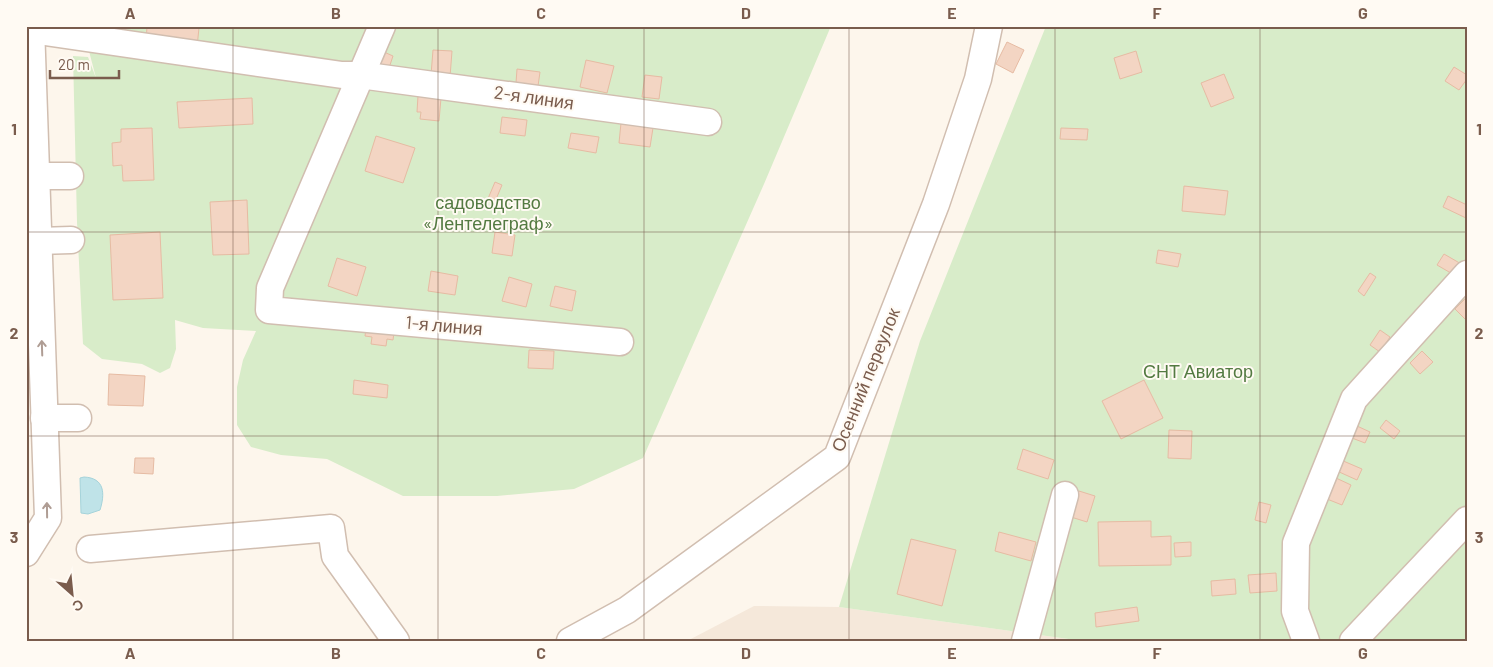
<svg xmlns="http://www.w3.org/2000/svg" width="1493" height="667" viewBox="0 0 1493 667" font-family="Barlow,sans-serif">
  <rect width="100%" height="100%" fill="#fdf6ec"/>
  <path fill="#f5e8da" d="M754,606l85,1 244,34h-396z"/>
  <g fill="#d8ecc9">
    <path d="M77,26h754l-67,158 -121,274 -69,31 -77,7h-94l-76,-37 -46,-4 -30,-8 -14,-22v-38l6,-27 13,-29 -53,-3 -28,-8 1,29 -6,19 -10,5 -18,-9 -40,-5 -19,-15 -6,-122 -4,-166 15,1 8,21 -13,-50z"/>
    <path d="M1046,26h421v615h-384l-244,-34 81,-266z"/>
  </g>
  <path fill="#bfe3e8" stroke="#a5d3da" d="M84,477c21,1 21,17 16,33l-12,4 -7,-1 -1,-35z"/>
  <g fill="#f3d5c3" stroke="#e6bba3">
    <path d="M94,26h31l1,5z"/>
    <path d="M147,26l52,2 -2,19 -51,-4z"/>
    <path d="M1007,42l17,8 -11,23 -17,-9z"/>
    <path d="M433,50l19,1 -2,26 -19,-2z"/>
    <path d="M1136,51l6,21 -22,7 -6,-21z"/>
    <path d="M384,52l9,4 -6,18 -10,-4z"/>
    <path d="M586,60l28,6 -7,27 -27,-6z"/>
    <path d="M1454,67l13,8v4l-8,11 -14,-9z"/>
    <path d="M517,69l23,3 -2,14 -22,-3z"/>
    <path d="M1224,74l10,24 -23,9 -10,-24z"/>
    <path d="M645,75l17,2 -3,22 -17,-2z"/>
    <path d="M418,96l23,2 -2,23 -19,-2 1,-7h-4z"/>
    <path d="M252,98l1,26 -74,4 -2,-26z"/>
    <path d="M502,117l25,3 -2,16 -25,-3z"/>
    <path d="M621,123l32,5 -3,19 -31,-4z"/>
    <path d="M152,128l2,52 -31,1 -1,-16 -9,1 -1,-23 9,-1v-13z"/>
    <path d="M1061,128l27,1 -1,11 -27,-1z"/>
    <path d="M571,133l28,4 -3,16 -28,-5z"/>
    <path d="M376,136l39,12 -12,35 -38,-12z"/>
    <path d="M495,182l7,3 -8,19 -7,-3z"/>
    <path d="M1184,186l44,5 -3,24 -43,-4z"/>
    <path d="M1448,196l19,9 -1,13 -23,-11z"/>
    <path d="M247,200l2,54 -36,1 -3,-53z"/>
    <path d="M160,232l3,66 -50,2 -3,-65z"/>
    <path d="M495,232l20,3 -3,21 -20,-3z"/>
    <path d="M1158,250l23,4 -3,13 -22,-4z"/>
    <path d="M1444,254l19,11 -7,11 -19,-11z"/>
    <path d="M337,258l29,9 -9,29 -29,-10z"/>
    <path d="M431,271l27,5 -3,19 -27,-4z"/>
    <path d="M1370,273l6,4 -12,19 -6,-5z"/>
    <path d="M509,277l23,7 -6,23 -24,-6z"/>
    <path d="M555,286l21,5 -4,20 -22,-5z"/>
    <path d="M1465,299l2,2 -1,19 -11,-11z"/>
    <path d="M367,321l28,4 -2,15 -6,-1 -1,7 -15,-2 1,-7 -7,-1z"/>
    <path d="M1380,330l10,7 -10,15 -10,-7z"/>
    <path d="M529,350l25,1 -1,18 -25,-1z"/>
    <path d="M1422,351l11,11 -13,12 -10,-11z"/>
    <path d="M109,374l36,2 -2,30 -35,-1z"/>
    <path d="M354,380l34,5 -1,13 -34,-4z"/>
    <path d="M1144,380l19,38 -42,21 -19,-38z"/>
    <path d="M1386,420l14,11 -6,8 -14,-11z"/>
    <path d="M1357,426l13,6 -5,11 -13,-5z"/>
    <path d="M1169,430l23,1 -1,28 -23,-1z"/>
    <path d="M1023,449l31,11 -6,19 -31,-10z"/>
    <path d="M135,458h19l-1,16 -19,-1z"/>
    <path d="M1341,460l21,9 -5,11 -20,-9z"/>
    <path d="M1336,478l15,7 -9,20 -15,-6z"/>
    <path d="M1079,491l16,5 -8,26 -16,-5z"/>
    <path d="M1259,502l12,3 -5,18 -11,-3z"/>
    <path d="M1151,521v16l20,-1v29l-72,1 -1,-44z"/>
    <path d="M999,532l37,10 -5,19 -36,-10z"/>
    <path d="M911,539l45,11 -14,56 -45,-12z"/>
    <path d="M1191,542v14l-16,1 -1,-14z"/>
    <path d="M1276,573l1,18 -27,2 -2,-18z"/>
    <path d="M1235,579l1,15 -24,2 -1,-15z"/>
    <path d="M1137,607l2,14 -43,6 -1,-14z"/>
  </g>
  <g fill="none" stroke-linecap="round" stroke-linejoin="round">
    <g stroke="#d1beb0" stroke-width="29">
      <g id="minor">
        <path d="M382,26l-112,262 -1,22 351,32"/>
        <path d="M31,30l311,45h18l348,47"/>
        <path d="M36,176h34"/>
        <path d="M38,241l33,-1"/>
        <path d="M44,418h34"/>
        <path d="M90,549l241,-21 4,28 61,85"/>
        <path d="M26,553l22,-35 -17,-492"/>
        <path d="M570,641l57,-31 210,-153 99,-253 42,-125 11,-53"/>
        <path d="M1025,641l40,-146"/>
        <path d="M1306,641l-11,-30 1,-68 58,-144 113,-125"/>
        <path d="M1353,641l114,-121"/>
      </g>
    </g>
    <use href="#minor" stroke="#fff" stroke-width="26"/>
  </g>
  <defs><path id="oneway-shaft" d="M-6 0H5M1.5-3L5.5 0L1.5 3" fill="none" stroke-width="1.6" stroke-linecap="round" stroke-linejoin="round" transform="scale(1.25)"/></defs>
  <g stroke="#af9d94">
    <use href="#oneway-shaft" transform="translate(42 348) rotate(-92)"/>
    <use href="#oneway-shaft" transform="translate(47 510) rotate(-91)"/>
  </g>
  <path fill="none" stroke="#7a5c4d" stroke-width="1" stroke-opacity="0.55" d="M233,26v615M438,26v615M644,26v615M849,26v615M1055,26v615M1260,26v615M26,232h1441M26,436h1441"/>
  <g text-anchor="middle" stroke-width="4" stroke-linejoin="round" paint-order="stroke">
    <g font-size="18" fill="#7a5c4d" stroke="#fffaf3">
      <text transform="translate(534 98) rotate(8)" y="6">2-я линия</text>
      <text transform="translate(444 326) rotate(5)" y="6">1-я линия</text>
      <text transform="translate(866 380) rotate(-68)" y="6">Осенний переулок</text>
    </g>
    <g font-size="18" fill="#537a41" stroke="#fffaf3">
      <text x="488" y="209">садоводство<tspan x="488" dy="21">«Лентелеграф»</tspan></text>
      <text x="1198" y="378">СНТ Авиатор</text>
    </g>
  </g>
  <rect width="1493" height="667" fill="none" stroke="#fffaf3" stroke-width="55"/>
  <g transform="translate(72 594) rotate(153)" stroke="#fffaf3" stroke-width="4" paint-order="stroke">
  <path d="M0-4L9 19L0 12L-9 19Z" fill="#7a5c4d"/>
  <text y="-8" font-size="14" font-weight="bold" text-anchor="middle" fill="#7a5c4d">С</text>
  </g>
  <path d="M50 70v8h69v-8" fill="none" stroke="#7a5c4d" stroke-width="2.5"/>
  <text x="58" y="70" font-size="15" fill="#7a5c4d" stroke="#fffaf3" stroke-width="4" paint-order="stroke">20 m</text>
  <rect x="28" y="28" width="1438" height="612" fill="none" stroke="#7a5c4d" stroke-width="2"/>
  <g font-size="16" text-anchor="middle" font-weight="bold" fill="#7a5c4d">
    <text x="130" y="19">A</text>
    <text x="336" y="19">B</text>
    <text x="541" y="19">C</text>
    <text x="746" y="19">D</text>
    <text x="952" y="19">E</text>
    <text x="1157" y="19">F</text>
    <text x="1363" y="19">G</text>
    <text x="14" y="135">1</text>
    <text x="1479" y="135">1</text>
    <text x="14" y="339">2</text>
    <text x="1479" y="339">2</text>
    <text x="14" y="543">3</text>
    <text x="1479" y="543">3</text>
    <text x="130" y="659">A</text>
    <text x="336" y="659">B</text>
    <text x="541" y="659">C</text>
    <text x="746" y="659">D</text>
    <text x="952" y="659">E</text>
    <text x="1157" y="659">F</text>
    <text x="1363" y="659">G</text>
  </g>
</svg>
